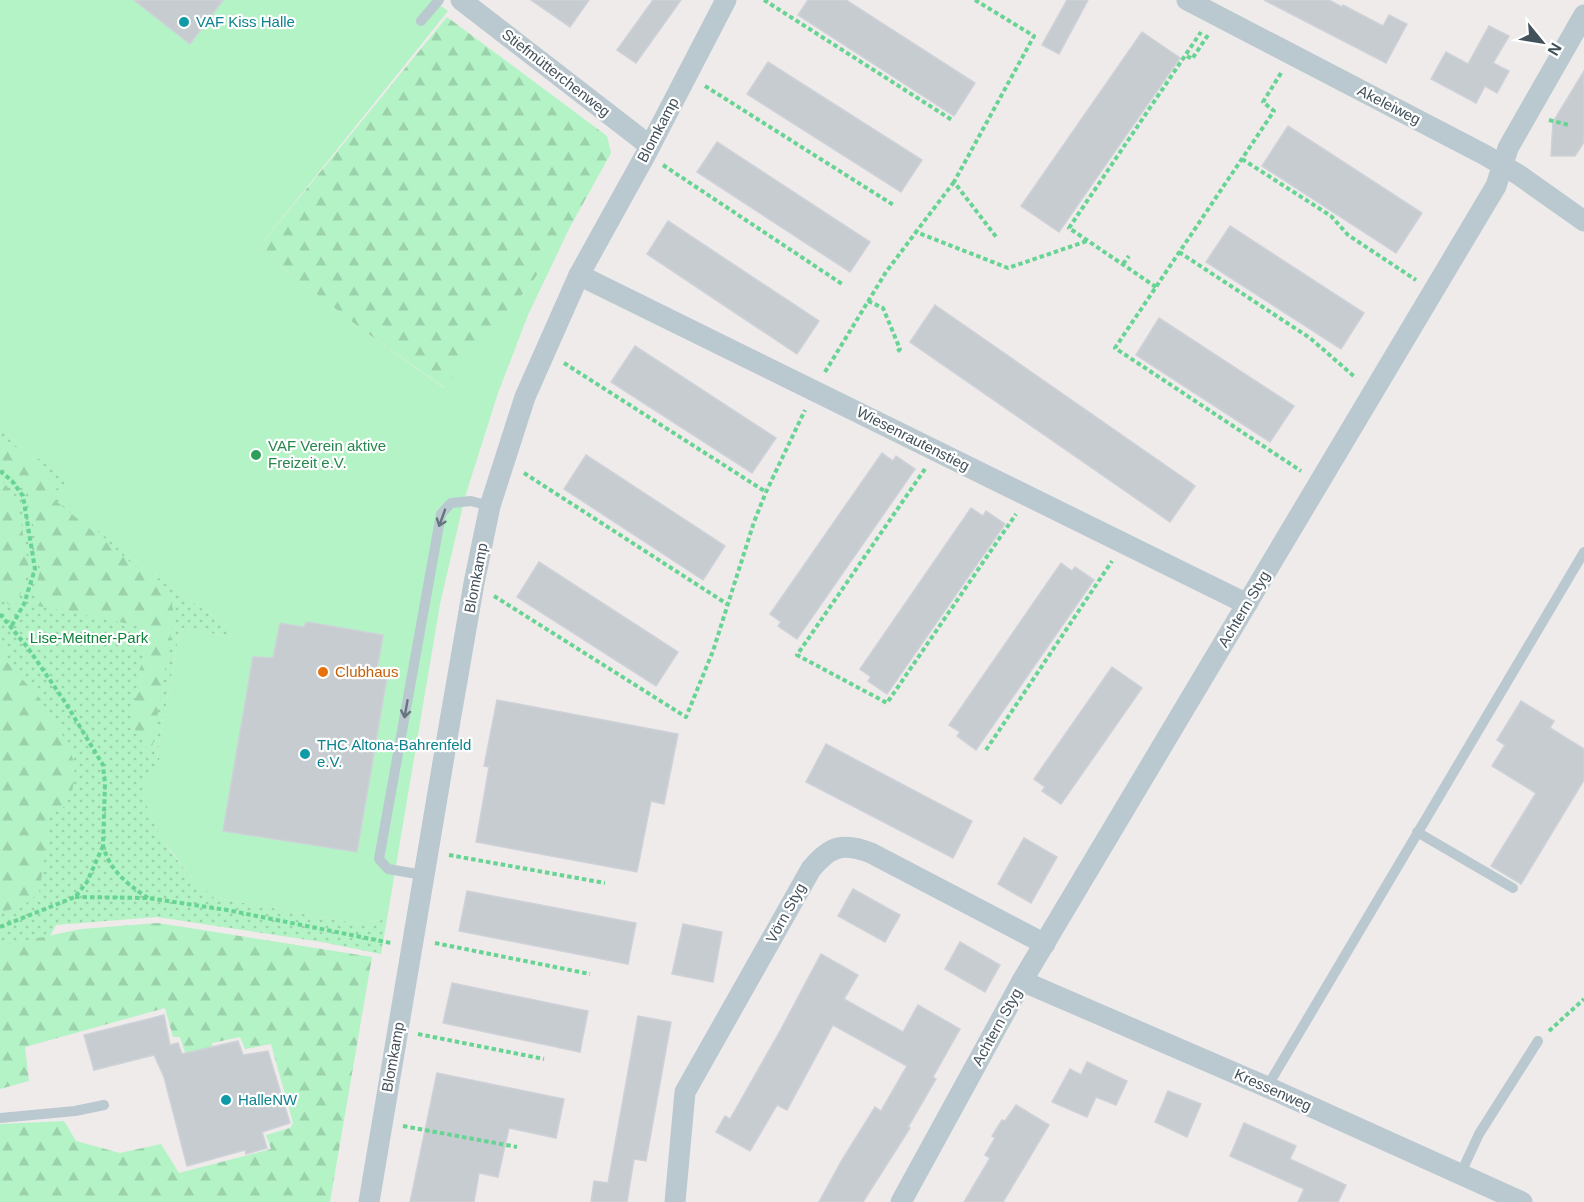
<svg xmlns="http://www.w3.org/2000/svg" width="1584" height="1202" viewBox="0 0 1584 1202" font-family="Helvetica,sans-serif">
  <defs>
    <pattern id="grass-dots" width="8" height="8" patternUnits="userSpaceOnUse" patternTransform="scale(1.5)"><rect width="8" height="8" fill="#b3f3c5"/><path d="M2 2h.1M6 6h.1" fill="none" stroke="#9bd2ac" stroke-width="1.8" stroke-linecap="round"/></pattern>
    <pattern id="forest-firs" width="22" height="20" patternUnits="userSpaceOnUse" patternTransform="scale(1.5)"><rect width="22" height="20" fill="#b3f3c5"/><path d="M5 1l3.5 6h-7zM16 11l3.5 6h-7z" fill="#9bd2ac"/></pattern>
  </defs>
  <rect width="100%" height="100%" fill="#efebeb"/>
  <path fill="url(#grass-dots)" d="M0,429l67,51 -10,16 78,65 100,71 -3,5 -52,-9 -23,129 3,1 -13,48 15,33 9,13 19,24 23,21 147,27 27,-5 -6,35 -59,-12 -165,-25 -101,8 -46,86 -10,8z"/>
  <g fill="url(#forest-firs)">
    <path d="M447,17l160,119 4,17 -41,74 -39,57 -86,104 -84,-59 -103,-81z"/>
    <path d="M0,435l61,47 -10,15 83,68 35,25 5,25 -23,140 -20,-32 16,-91 -12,-7 -102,-20 7,-36 -12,-76 -28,-27z"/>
    <path d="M0,478l17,21 12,70 -11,32 -6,7 -12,-13z"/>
    <path d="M0,635l5,10 2,17 33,37 28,45 7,22 -3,28 -10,15 -13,3v19l-10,62 -15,12 -24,8z"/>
    <path d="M158,923l214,34 -42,245h-330v-78l64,-3 12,20 44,12 41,-9 18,29 92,-24 -5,-14 24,-7 3,-5 -22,-79 -26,5 -5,-12 -28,6 2,13 -26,6 -8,-25h-7l-8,-29 -140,39 4,34 -29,8v-143l81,-17z"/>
  </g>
  <path fill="#b3f3c5" d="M0,0h433l15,11 -190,237 103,81 83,59 87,-104 39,-57 -42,88 -30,78 -33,104 -25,107 -53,315 -27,5 -147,-27 -23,-21 -28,-37 -15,-33 -4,-19 17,-29 -3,-1 23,-129 52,9 3,-5 -100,-71 -79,-65 11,-16 -67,-51z"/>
  <g fill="#c7ccd1" stroke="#ced2d8" stroke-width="1.5">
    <path d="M134,0h89l-33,44z"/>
    <path d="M531,0h58l-19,27z"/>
    <path d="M653,0h28l-45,63 -19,-13z"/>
    <path d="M808,0h38l129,83 -21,33 -156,-101z"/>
    <path d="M1067,0h21l-29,54 -17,-9z"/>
    <path d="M1264,0h65l13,7 1,-2 40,21 6,-11 18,9 -21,39z"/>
    <path d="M1489,26l20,10 -16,27 16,8 -12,22 -12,-7 -9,17 -45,-24 15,-27 22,12z"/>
    <path d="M1142,32l38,26 -121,174 -38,-26z"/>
    <path d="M768,62l154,98 -21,32 -154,-98z"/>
    <path d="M1584,71v71l-9,14h-24l2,-34z"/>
    <path d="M1288,126l134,87 -26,40 -134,-87z"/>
    <path d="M717,142l153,100 -20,30 -153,-100z"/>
    <path d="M668,221l151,100 -22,33 -150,-100z"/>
    <path d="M1230,226l134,87 -23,36 -135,-87z"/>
    <path d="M935,305l260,181 -25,36 -260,-180z"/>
    <path d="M1159,318l135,88 -24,36 -134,-87z"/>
    <path d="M635,346l141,92 -24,35 -141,-91z"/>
    <path d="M882,453l11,8 3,-5 19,13 -118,170 -19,-13 3,-4 -11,-8z"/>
    <path d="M586,455l139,91 -22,34 -139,-91z"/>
    <path d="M971,508l12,8 3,-5 19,13 -118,170 -19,-13 3,-4 -11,-8z"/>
    <path d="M539,562l139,90 -22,34 -139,-89z"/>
    <path d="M1061,563l11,8 3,-4 19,13 -118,170 -19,-14 3,-4 -11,-7z"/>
    <path d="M307,622l76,13 -7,40 11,2 -30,175 -134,-21 30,-174 20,1 7,-35 23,4z"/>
    <path d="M1112,667l30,21 -81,116 -19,-13 3,-4 -11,-8z"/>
    <path d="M497,700l181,34 -14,70 -13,-3 -14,71 -161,-30 13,-75 -5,-1z"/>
    <path d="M1521,701l33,20 -4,7 34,21v31l-63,104 -30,-18 45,-73 -44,-27 13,-21 -8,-5z"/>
    <path d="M826,744l146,77 -19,37 -147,-76z"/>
    <path d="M1024,838l33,19 -26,46 -33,-19z"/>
    <path d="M853,889l47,26 -15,27 -47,-26z"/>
    <path d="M467,891l169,32 -8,41 -169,-33z"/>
    <path d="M683,924l39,8 -9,50 -41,-8z"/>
    <path d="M960,942l40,23 -15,27 -40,-23z"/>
    <path d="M821,954l37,21 -14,24 59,33 15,-27 42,24 -27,48 3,2 -28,48 2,1 -47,74h-44l23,-42 33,-53 6,4 26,-45 -74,-41 -46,85 -10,-5 -27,46 -34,-19 9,-16 5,3 50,-88z"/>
    <path d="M452,983l136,28 -8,41 -137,-29z"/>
    <path d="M164,1015l6,30 8,-2 4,11 56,-13 5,14 25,-4 22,72 -28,9 5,16 -21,6 -1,-4 -58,16 -23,-89 -10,-22 -60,15 -10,-35z"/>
    <path d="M638,1016l33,6 -25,139 -12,-2 -7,43h-36l3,-21 14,2z"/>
    <path d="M1087,1062l40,19 -11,24 -20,-8 -9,20 -35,-15 18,-33 11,6z"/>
    <path d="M437,1073l127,26 -8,39 -47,-10 -11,49 -19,-4 -5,29h-64z"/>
    <path d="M1168,1091l33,13 -14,33 -32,-15z"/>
    <path d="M1016,1105l33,20 -46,77h-39l26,-44 -5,-3 10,-17 -3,-2 10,-16 3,1z"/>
    <path d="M1244,1123l52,23 -6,13 56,26 -8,17h-40l6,-13 -74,-33z"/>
  </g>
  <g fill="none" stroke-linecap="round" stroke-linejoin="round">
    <g stroke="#68d493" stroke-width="4" stroke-dasharray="4.5 3" stroke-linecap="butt">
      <path d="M764,0l188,120"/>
      <path d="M975,0l59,36 -80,146 43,56"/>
      <path d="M1187,56l5,3 16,-24"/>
      <path d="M1281,73l-18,29 11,9 -159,237 186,123"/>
      <path d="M705,86l190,120"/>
      <path d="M1549,120l20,5"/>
      <path d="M1242,159l89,57 17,19 68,45"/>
      <path d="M663,165l179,119"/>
      <path d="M954,182l-38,50 92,36 79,-27"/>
      <path d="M1179,252l131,86 46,40"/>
      <path d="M1123,264l6,-8"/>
      <path d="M1156,287l-87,-59 132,-196"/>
      <path d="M868,301l15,7 17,41 -3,3"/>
      <path d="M564,363l202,129"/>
      <path d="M825,372l61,-100 30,-40"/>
      <path d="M925,469l-128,186 90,48 129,-189"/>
      <path d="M0,471l12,10 11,15 12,73 -11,35 -13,23"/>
      <path d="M524,473l203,131"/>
      <path d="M494,596l192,121 27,-66 41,-129 12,-30 39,-82"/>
      <path d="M0,614l28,34 37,54 38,63 2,19 -2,61c6,25 24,39 45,53"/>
      <path d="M986,750l126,-189"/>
      <path d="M449,855l156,28"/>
      <path d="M75,897l73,1 79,12 164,33"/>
      <path d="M0,927l75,-30 12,-15 16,-36"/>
      <path d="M435,943l155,31"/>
      <path d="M1549,1031l35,-32"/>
      <path d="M418,1034l126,25"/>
      <path d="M403,1126l114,21"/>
    </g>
    <g stroke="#bac8d0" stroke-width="10">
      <path d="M421,21l18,-21"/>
      <path d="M1417,832l96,56"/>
      <path d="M423,875l-35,-6 -9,-10 62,-345 10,-11 20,-2 19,5"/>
      <path d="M1267,1087l317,-535"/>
      <path d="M0,1118l75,-7 29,-6"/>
      <path d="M1460,1175l19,-41 59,-93"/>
    </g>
    <g stroke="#bac8d0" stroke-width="21">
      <path d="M461,0l189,146"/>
      <path d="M1187,0l298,155 34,20 65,46"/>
      <path d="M579,275l668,329"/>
      <path d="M1022,981l245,106 255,115"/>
      <path d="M369,1202l81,-481 24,-138 16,-77 35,-109 54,-122 67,-121 80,-154"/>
      <path d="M675,1202l10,-110 126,-223c19,-23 32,-27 60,-16l174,91"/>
      <path d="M901,1202l121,-221 474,-795 12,-38 76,-133"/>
    </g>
  </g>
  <defs><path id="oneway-shaft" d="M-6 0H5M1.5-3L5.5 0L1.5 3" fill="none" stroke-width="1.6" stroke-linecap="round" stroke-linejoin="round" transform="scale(1.5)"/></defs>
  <g stroke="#66757d">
    <use href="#oneway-shaft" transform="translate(442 518) rotate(110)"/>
    <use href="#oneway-shaft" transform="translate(406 709) rotate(100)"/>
  </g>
  <g fill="#0f9aa8" stroke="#fff" stroke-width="2">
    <circle cx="184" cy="22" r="6"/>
    <circle cx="305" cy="754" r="6"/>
    <circle cx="226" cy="1100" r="6"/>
  </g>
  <circle fill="#2e9e5b" stroke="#fff" stroke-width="2" cx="256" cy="455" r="6"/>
  <circle fill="#e8710a" stroke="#fff" stroke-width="2" cx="323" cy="672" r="6"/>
  <g text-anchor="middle" stroke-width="4.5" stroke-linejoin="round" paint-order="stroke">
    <g font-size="15" fill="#0d838f" stroke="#fff" text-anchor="start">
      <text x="196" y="27">VAF Kiss Halle</text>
      <text x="317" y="750">THC Altona-Bahrenfeld<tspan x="317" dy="17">e.V.</tspan></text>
      <text x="238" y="1105">HalleNW</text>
    </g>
    <g font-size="15" fill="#42515a" stroke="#fff">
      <text transform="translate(556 73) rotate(38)" y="5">Stiefmütterchenweg</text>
      <text transform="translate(1389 105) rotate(27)" y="5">Akeleiweg</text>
      <text transform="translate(658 130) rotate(-62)" y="5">Blomkamp</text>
      <text transform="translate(913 439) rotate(27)" y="5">Wiesenrautenstieg</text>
      <text transform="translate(476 578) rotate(-79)" y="5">Blomkamp</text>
      <text transform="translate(1244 609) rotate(-59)" y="5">Achtern Styg</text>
      <text transform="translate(786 913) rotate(-61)" y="5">Vörn Styg</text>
      <text transform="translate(997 1027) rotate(-61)" y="5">Achtern Styg</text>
      <text transform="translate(393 1057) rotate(-80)" y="5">Blomkamp</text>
      <text transform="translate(1273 1090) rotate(24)" y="5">Kressenweg</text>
    </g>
    <g font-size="15" fill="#27864d" stroke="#fff" text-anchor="start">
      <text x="268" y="451">VAF Verein aktive<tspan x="268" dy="17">Freizeit e.V.</tspan></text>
    </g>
    <g font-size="15" fill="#0d823b" stroke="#fff">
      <text x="89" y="643">Lise-Meitner-Park</text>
    </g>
    <g font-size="15" fill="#c56008" stroke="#fff" text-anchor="start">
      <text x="335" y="677">Clubhaus</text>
    </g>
  </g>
  <g transform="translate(1542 42) rotate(120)" stroke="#ffffff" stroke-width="4.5" paint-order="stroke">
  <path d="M0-4.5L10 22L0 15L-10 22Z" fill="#42515a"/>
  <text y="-9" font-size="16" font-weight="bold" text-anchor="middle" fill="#42515a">N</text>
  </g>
</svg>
